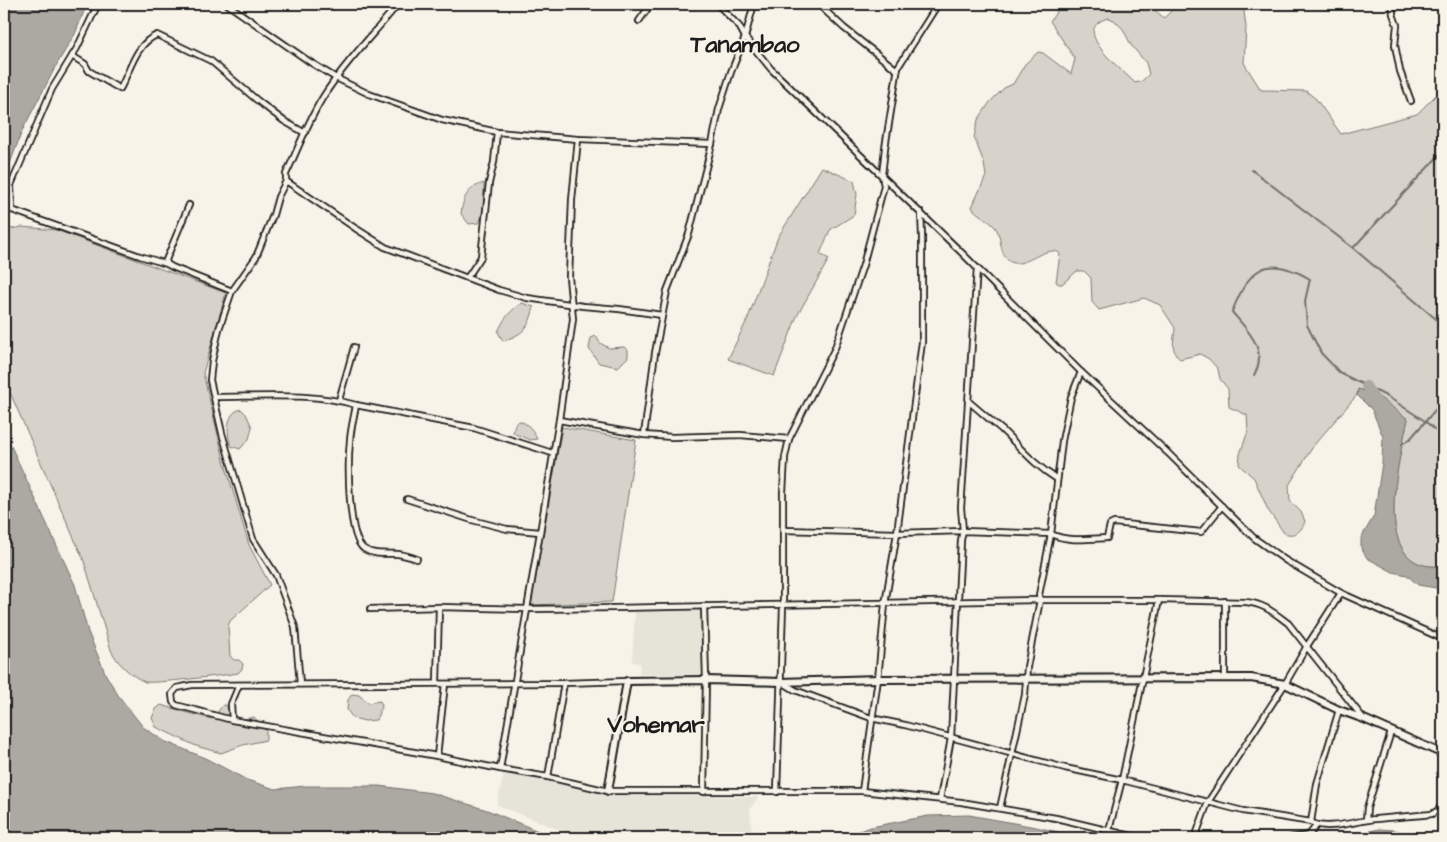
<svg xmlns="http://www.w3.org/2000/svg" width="1447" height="842" viewBox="0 0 1447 842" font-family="'Architects Daughter',sans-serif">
  <rect width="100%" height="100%" fill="#f7f3e8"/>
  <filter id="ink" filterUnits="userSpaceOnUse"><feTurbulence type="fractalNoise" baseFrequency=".02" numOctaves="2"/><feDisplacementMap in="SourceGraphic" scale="10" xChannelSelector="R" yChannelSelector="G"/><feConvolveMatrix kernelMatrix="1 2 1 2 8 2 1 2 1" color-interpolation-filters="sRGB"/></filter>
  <g filter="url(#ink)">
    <g fill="#e6e3d9">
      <path d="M702,610l-1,65 -62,-1 1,-11 -8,-1 3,-51z"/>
      <path d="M504,772l98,21 156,4 -8,12 2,29h-172l-83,-33z"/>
    </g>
    <g fill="#d7d3cb" stroke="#7a7874" fill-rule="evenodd">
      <path d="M1062,4h86l16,14 14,-14h65l3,23 -2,36 17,27 45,1 10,8 25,35 76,-20 26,-26v478c-75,8 -44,-106 -35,-147l-50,-30 -1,6 -43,50 -25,40 1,16 11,11 4,9c-3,10 -10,16 -21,12l-16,-23 -14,-32 -15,-13 1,-11 8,-23 -1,-16 -18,-8 -1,-18 -8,-10 -2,-10 -9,-10 -9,-5 -20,5c-10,-8 -6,-19 -5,-31l-15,-23 -16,-7 -45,12 -7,-8 -1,-24 -7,-7h-7l-15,13h-3l-3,-2 4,-28 -2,-2c-15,-5 -29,13 -44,11 -16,-3 -11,-26 -19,-36 -5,-6 -15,-11 -21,-17l-2,-3 14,-31 -2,-13 -10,-26 4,-17 12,-18 14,-14 9,-4 12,-20 13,-12 5,1 28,21 4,-15 -25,-38zM1108,18l6,2 9,9 8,16 15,18 3,11 -7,7 -7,2c-13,-14 -67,-53 -27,-65z"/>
      <path d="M822,167l32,14 3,13 -3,21 -24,15 -10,24 9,5 -32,57 -23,60 -46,-17 20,-41 30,-81z"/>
      <path d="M484,183v28l-5,12 -10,1 -8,-10c2,-16 6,-26 23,-31z"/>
      <path d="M22,227l34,3 170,63 -23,80 22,91 24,81 21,40 -40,36 -2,5 2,30 4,4h5l4,4 -1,5 -4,4c-10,2 -87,11 -93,9 -15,-7 -27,-18 -34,-32l-27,-89 -80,-182v-145l7,-5z"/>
      <path d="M522,303l12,4c-6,23 -10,26 -31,34l-5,-9c5,-12 12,-22 24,-29z"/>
      <path d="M596,336l4,7 9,5 15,-1 4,3v7l-10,10 -19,-4 -10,-14 2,-11z"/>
      <path d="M241,409l5,5 6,13 -3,12 -9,10 -9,-3c-4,-11 -6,-33 10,-37z"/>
      <path d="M519,421c9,2 15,10 18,18l-7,1 -17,-7 2,-9z"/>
      <path d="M562,427l74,13 -24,162 -81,3z"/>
      <path d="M352,694l7,1 9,8 12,-2 2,4 -6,15 -11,1 -12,-3 -6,-8 1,-10z"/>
      <path d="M161,705l31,9 20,5 11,-14h3l3,7v10l25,-5 12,13v10l-23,5 -22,8 -25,-7 -40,-19 -4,-9 4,-9z"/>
    </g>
    <g fill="#aca9a2" stroke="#72716c">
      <path d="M4,4h83l-12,30 -18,30 -35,67 -18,49z"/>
      <path d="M1358,389l17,5 33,25c-9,41 -40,155 35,147l-1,23 -24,-4 -11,-10 -14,-3 -26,-14 -6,-10v-10l13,-22 8,-53 1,-26 -11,-27 -15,-15z"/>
      <path d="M4,431l71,154 13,47 18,43 12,20 25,32 21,14 41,17 42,22 28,9 31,-3h73l53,7 55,17 68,28h-551z"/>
      <path d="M969,815l67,12 48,11h-246l33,-11 57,-11z"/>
      <path d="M1379,829l15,1 22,5h27v3h-103z"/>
    </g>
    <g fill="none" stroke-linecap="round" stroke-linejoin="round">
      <g stroke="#72716c" stroke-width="2">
        <path d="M1252,170l101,78 90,77"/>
        <path d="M1353,248l90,-97"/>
        <path d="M1254,375c15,-25 -7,-45 -22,-63 17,-43 33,-59 78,-33l-5,22 2,24 14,28 19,20 48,24 37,24 18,16"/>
        <path d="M1402,444l8,-5 33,-38"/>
      </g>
      <path stroke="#aca9a2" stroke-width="10" d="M1366,386l12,18"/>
      <g stroke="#1c1c1c" stroke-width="8">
        <g id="street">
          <path d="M98,4l-21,44 -25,41 -41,96 1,25 128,46 27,8"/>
          <path d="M227,4l83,58 26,16 33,16 73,26 55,12 81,7 134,5"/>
          <path d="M717,4l22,22 6,11 26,32 190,183 120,120 87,81 86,85 31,22 56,33 102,46"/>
          <path d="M818,4l26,24 53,42"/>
          <path d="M1392,4l1,10 4,11 -2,20 5,26 11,30"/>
          <path d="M639,21l12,-17"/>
          <path d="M72,56l13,8 4,7 31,18c10,-18 16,-46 37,-54l54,26 47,40 26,20 21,12"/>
          <path d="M286,181l69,47 30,19 114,43 28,8 56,8 36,3 43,6"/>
          <path d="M189,205l-23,55 1,4 5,3 60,24"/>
          <path d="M467,278l14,-21 8,-74 5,-21 3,-30"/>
          <path d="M214,397c47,0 97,-5 142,8l118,23 78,25"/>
          <path d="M339,400l15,-53"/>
          <path d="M968,401c11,9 22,19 33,28 19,18 33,36 56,50"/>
          <path d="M356,405c-2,12 -5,23 -6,35 -2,21 -3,97 14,109 11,7 23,4 34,5 7,1 13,3 19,5"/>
          <path d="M559,420l85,15 28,2 68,-2 49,4"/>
          <path d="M644,435l11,-82 12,-62 22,-57 23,-90 7,-35 12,-37 14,-35 9,-33"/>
          <path d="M407,499l65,21 35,9 33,3"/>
          <path d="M783,530l114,3 66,-2 88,3c17,8 37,5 56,4l3,-13 4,-2 87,9 21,-26"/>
          <path d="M1225,601v76"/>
          <path d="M370,609l69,-2 89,2 87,-1 425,-8h119l87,2c18,2 27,10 42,21l75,95"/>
          <path d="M627,681l-63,2 -372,2 -15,3 -5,6 1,8 3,3 56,15 205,36 63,13 48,8 60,14h254l99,11 95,16 84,20"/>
          <path d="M782,682l13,8 76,28 34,7 160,43 57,12 121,31 68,11c15,10 47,-2 65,-3 19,-2 37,-3 56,-5l6,-4 5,-7"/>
          <path d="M437,683l2,-76"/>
          <path d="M300,684l-5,-57 -19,-52 -23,-36 -31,-106 -12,-53 2,-19 7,-32 13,-38 24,-34 17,-42 5,-18 8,-16v-7c13,-27 23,-56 39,-80 21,-33 49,-60 73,-90"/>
          <path d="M232,720l-1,-16 8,-19"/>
          <path d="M437,756l8,-72"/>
          <path d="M500,769l59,-349 14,-101 -4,-42 3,-77 6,-61"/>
          <path d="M548,777l16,-94"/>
          <path d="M862,791l16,-112 7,-75 12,-71 25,-191v-105l-1,-25"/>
          <path d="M704,792l2,-112 -2,-74"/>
          <path d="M777,792l6,-187v-113l2,-35 4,-18 46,-91 28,-83 21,-79 -2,-11 3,-27 13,-81 40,-63"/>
          <path d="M940,799l11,-61 10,-198 2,-9 -2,-23 16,-240"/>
          <path d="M1000,808l25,-113 2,-28 13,-67 -1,-5 12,-61 11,-93 9,-44 10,-25"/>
          <path d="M1366,820l1,-12 24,-76"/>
          <path d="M1311,822l6,-38 22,-74"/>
          <path d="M1109,830l13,-50 37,-180"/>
          <path d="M1195,838l13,-36 77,-118 22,-38 34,-53"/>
          <path d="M1291,838l18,-3 7,-9"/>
        </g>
      </g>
      <g stroke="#1c1c1c" stroke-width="10">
        <path id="secondary" d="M608,791l19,-110 79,-1 75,2 97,-3 373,-1 34,6 54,26 25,9 79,35"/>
      </g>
      <use href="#street" stroke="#f7f3e8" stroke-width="4.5"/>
      <use href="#secondary" stroke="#f7f3e8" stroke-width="6"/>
    </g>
  </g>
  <g text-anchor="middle" stroke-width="4" stroke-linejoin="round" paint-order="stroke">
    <g font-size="24" font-weight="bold" fill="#1c1c1c" stroke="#f7f3e8">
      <text x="745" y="52">Tanambao</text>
      <text x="656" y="732">Vohemar</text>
    </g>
  </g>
  <rect width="1447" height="842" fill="none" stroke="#f7f3e8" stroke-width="20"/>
  <rect x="10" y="10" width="1427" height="822" fill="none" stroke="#1c1c1c" stroke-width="2" filter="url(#ink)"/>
</svg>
